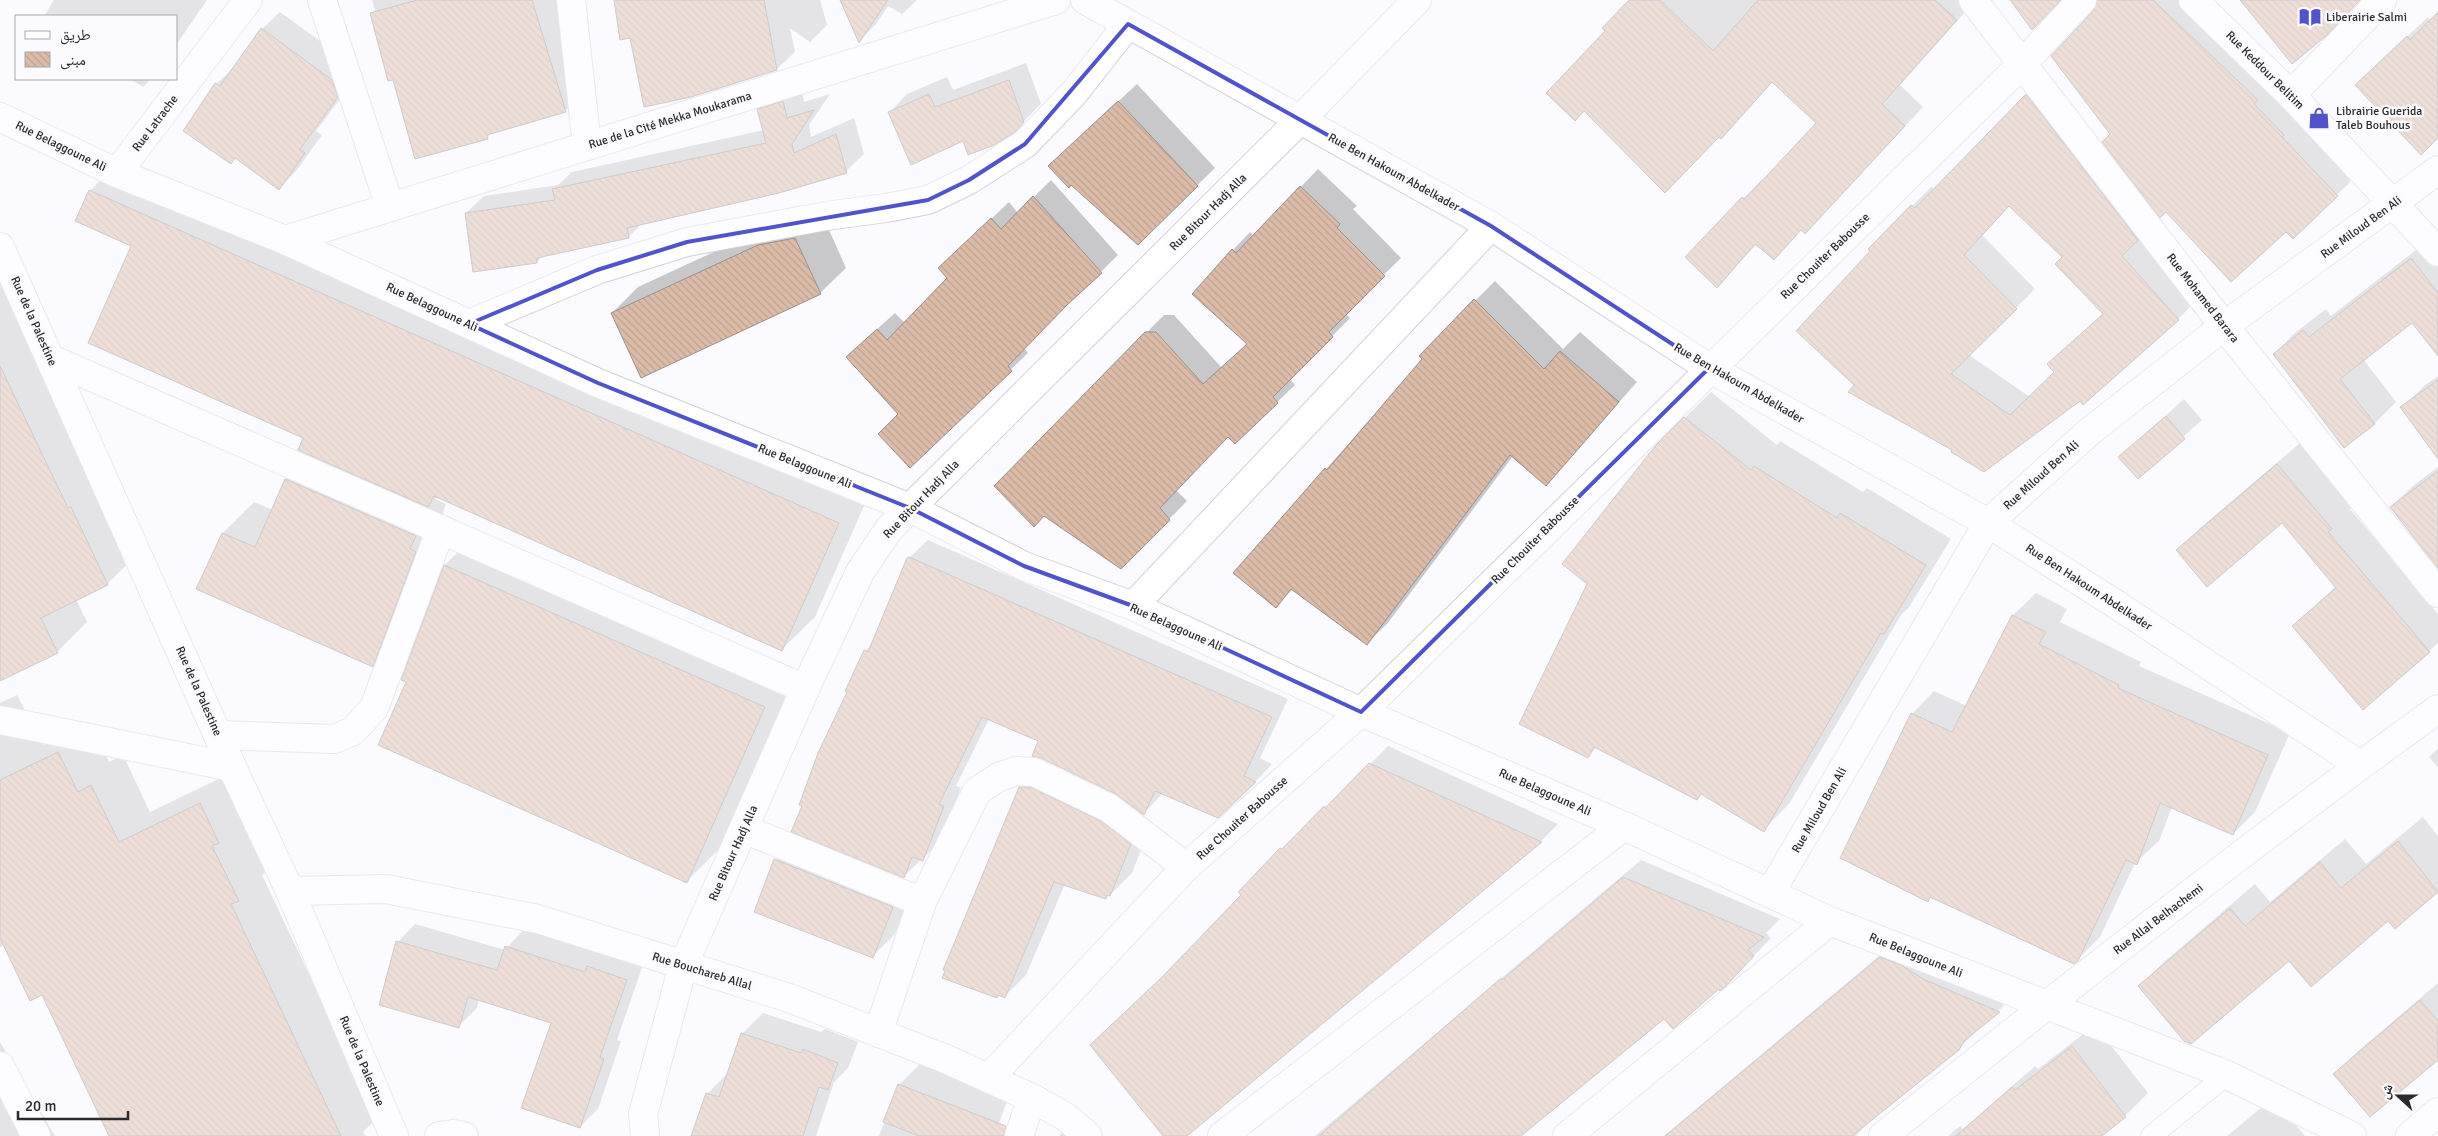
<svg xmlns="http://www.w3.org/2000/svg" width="2438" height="1136" viewBox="0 0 2438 1136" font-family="Signika,'Noto Naskh Arabic',sans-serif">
  <defs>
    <pattern id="building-back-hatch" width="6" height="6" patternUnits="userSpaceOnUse" patternTransform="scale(1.25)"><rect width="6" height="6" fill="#dcbca8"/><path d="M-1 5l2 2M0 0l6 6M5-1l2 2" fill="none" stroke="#bda291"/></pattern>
  </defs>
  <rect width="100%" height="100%" fill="#fbfafe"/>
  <g fill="#0003" fill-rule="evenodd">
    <path d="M54,0h153l-31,45v-29h-132z"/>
    <path d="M372,0h185l28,91 -20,20 -72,21 -6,6 -93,-59 -22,-66 3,-3z"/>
    <path d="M615,0h205l7,25 -17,17 -20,-14 5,24 -18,17 -146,-32z"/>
    <path d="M841,0h76l-15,14 -14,-8 -12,18 -17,17z"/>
    <path d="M1631,0h343l1,1 -75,84 23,22 -99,106 -22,16 -45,15 -40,42 -30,-29 75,-78 2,2 54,-58 -45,-42 -52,56 -114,-106z"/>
    <path d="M2098,0h98l161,175 -20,20 -51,35 -175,-96 -16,-123z"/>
    <path d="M280,12l69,50 6,17 -39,52 6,4 -26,36 -17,18 -43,-32 -51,-26 31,-47 19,-17 27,-38z"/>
    <path d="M2438,14v123l-61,-72 51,-48 3,4z"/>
    <path d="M1026,63l15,41 -27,27 -50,8 -74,-27 17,-18 40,-17 6,13z"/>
    <path d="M2045,76l152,224 -19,19 -98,81 -126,50 -98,-65 16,-134 -2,-2 61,-62 4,3zM2010,205l53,52 41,56 -55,51 6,8 -25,25 -61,-42 66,-66 -53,-54z"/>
    <path d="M130,79h21l-8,8z"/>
    <path d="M801,84l3,18 26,-8 -21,31 2,12 43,-19 10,36 -18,17 -204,52 -13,14 -86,18 -6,7 -71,-49 18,-17 74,-11 14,-13 192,-42 -6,-20 18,-18z"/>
    <path d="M1137,84l78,84 -77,75 -70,-95z"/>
    <path d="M122,158l749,332 -56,127 -33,32 -344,-153 -3,3 11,5 -42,130 -32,32 -149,-133 31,-31 19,8 13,-31 25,-25 -6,-17 -172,-192 -43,-54z"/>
    <path d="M1318,169l39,37 -4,3 48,49 -56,55 5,5 -60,61 5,6 -60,57 -7,-7 -52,55 11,11 -66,67 -77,-53 -49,-29 169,-171h10l48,53 26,-25 -15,-93 17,-18 4,4z"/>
    <path d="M1051,180l67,75 -94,93 4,5 -118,113 -11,-52 -34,-74 30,-27 10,10 44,-44 8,-28 52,-49 9,11z"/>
    <path d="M821,212l25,56 -26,25 -208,20 26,-26 147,-68z"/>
    <path d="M2433,237l5,6v111l-26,-33 -49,38 33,43 -22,22 -100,-70 22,-22 30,-23 5,7z"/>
    <path d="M0,275l137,280 -30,29 -31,15 11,23 -30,30 -57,27z"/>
    <path d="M1495,281l68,68 17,-17 57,50 -91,102 -33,-28 -126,168 -20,19 -74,-54 -17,17 50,-137 98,-110 -4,-3z"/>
    <path d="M2438,376v81l-36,-49 22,-22z"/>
    <path d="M1711,392l66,53 3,-4 83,51 4,-4 84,51 -42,68 -8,8 -112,189 -26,26 -61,-37 -5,6 -100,-52 -9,9 69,-311z"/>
    <path d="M2184,399l18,21 -64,57 -18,-20z"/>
    <path d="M2300,443l53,63 -3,3 88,105v29l-9,8 -136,-25 43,-40 -54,-64 -104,28 22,-22z"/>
    <path d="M2438,467v99l-47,-59 22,-21z"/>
    <path d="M478,532l319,142 -77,174 -33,33 -284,-202 42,-114z"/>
    <path d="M928,540l360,159 -28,59 12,6 -17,18 -92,11 -21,22 10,7 -20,51 -22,22 -5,2 -40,-13 -39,91 -21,21 15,-208 22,-22h10l75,35 -88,-61 -50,-21 -33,67 5,2 -21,54 -36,34 -55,-184 16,-41 9,-9 34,-83z"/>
    <path d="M2036,593l31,16 -7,13 81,40 -2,4 151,67 -35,79 -22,22 -61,-27 -13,34 -24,22 -35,74 -23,23 -146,-63 -4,3 -15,-186 22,-23 33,15 46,-91z"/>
    <path d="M17,695l26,50 46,-23 20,40 14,-7 27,57 81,-39 38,96 -7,6 115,243 -14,14 3,4h-255l-68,-142 -38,-49 -5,2v-244z"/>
    <path d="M1388,746l170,78 -17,17 -356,295h-21l-8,-152 87,-89 38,-46 63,-58z"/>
    <path d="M2438,748v19l-9,-10z"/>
    <path d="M2423,817l15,19v54l-43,37 -6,-7 -99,40 -151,26 25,-24 91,-78 15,18 75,-63 21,25z"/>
    <path d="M798,838l116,47 -19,49 -22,22 -98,-96z"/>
    <path d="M1641,860l139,59 -14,14 5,5 -28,29 -24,20 -55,30 -145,119h-204z"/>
    <path d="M415,924l90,26 19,-21 77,25 5,-5 38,13 -27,78 4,1 -23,68 -18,18 -28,-104 -73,-24 -2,9 -18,18 -61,-84z"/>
    <path d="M1898,940l118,54 -58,55 -87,70 -15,17h-192z"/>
    <path d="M2438,983v75l-103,16 22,-22z"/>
    <path d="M763,1013l58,19 4,-3 33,13 -10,26 -14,14 -18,54h-123l14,-42 21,-21 14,-39z"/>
    <path d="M2095,1025l53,68 -23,23 -25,20h-152l12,-10 3,3 72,-63 3,3z"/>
    <path d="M0,1042l55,94h-55z"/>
    <path d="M922,1062l87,34 -15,40h-115l20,-51z"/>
    <path d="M2273,1098l32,38h-78z"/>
    <path d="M1066,1129l20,7h-27z"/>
  </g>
  <g fill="url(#building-back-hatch)" stroke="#96928f" fill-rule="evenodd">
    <path d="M417,0h115l34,112 -79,23 1,4 -73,20 -22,-79 -5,1 -18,-68z"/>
    <path d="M614,0h150l13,70 -86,27 -47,10 -14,-69 -10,2z"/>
    <path d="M840,0h48l-29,43z"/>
    <path d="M1629,0h31l53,51 45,-51h177l22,20 -75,84 23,22 -100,108 -4,-4 -27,30 -19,-16 -38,44 -32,-31 57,-60 3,2 71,-76 -44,-41 -51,57 -2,-2 -54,56 -81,-82 -9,10 -29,-28 59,-62 -3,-3z"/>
    <path d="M2010,0h51l-29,30z"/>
    <path d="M2097,0h56l105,100 -4,4 30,31 -2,2 56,59 -45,43 -7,-7 -55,50 -65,-70 -6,6 -58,-76 8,-8 -59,-78 42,-45z"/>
    <path d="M2240,0h120l-34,36 -34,28z"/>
    <path d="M2438,12v126l-17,17 -66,-70 52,-49 3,4z"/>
    <path d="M261,28l71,52 6,17 -38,52 5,4 -26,37 -44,-32 -4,6 -48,-33 32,-48 5,3z"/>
    <path d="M1009,80l15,42 -9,10 -21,13 -26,10 -5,-14 -52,24 -23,-53 41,-18 6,13z"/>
    <path d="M2026,94l112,146 -16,16 57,64 -96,85 -3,-4 -96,71 -33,-20 1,-2 -104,-58 6,-7 -58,-54 74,-80 -2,-2 43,-44 4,3zM2009,206l53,51 -7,7 48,50 -56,50 7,8 -44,43 -59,-41 66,-65 -53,-54z"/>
    <path d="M783,101l4,17 27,-8 -22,34 2,9 42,-19 11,39 -68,20 -152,35 2,10 -92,20v5l-64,9 -8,-59 90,-13 -3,-11 214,-46 -9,-34z"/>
    <path d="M1118,101l80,85 -60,59 -67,-60 -2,3 -21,-22z"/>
    <path d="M1300,186l40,38 -3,4 48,48 -56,56 4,5 -60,60 5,6 -43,41 -7,-7 -68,71 10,12 -49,49 -77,-53 -10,11 -40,-41 151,-154h11l47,52 44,-40 -55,-50 40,-45 4,4z"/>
    <path d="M89,190l750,333 -57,128 -348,-155 -6,11 -130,-57 5,-12 -215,-95 43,-97 -56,-25z"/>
    <path d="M1033,196l69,77 -35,32 -59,61 4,5 -102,97 -32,-34 20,-20 -52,-57 31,-28 10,11 60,-62 -9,-10 53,-50 10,11z"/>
    <path d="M795,238l26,56 -180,84 -30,-65 147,-68z"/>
    <path d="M2411,258l27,35v63l-26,-33 -72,56 35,45 -31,24 -71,-94 30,-24 6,7z"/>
    <path d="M1474,299l70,70 16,-18 59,51 -73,84 -36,-31 -143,190 -76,-56 -15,19 -43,-35 92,-105 2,2 95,-111 -3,-3z"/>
    <path d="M0,366l68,142 3,-1 37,78 -67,33 17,35 -58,28z"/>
    <path d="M2438,380v79l-38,-52z"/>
    <path d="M2166,416l19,23 -47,40 -20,-22z"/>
    <path d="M1684,417l67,53 3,-4 83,52 3,-5 86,52 -42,69 -3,-1 -117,199 -63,-38 -4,6 -103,-53 -6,11 -69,-34 68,-140 -25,-20 94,-119z"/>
    <path d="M2277,464l55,65 -4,3 102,120 -67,58 -71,-84 44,-38 -54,-65 -75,64 -31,-37z"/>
    <path d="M2438,471v97l-48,-61z"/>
    <path d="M285,479l131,57 -6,13 6,3 -43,115 -177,-78 26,-56 33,14z"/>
    <path d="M909,557l363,160 -28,59 12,6 -38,36 -63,-27 -11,24 -28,-21 -75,-36 -9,-2 6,-15 -56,-24 -43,87 5,2 -21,55 -11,-4 -8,21 -113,-46 11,-26 -3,-1 19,-52 29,-61 -2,-1 19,-41 4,2 39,-94z"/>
    <path d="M444,565l321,142 -78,176 -309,-138 28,-63 -5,-2z"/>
    <path d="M2012,615l34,17 -7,12 80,41 -1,3 150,67 -35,80 -73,-32 -23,62 -11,-5 -48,101 -4,3 -144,-67 -2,5 -88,-44 71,-145 41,19z"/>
    <path d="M58,752l20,40 13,-7 28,57 81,-39 19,40 -7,3 27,55 -8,3 110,232h-232l-67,-141 -12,6 -30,-63v-158z"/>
    <path d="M1369,763l173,79 -355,294h-24l-73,-91 72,-68 79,-82 -3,-3 42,-44 2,1 42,-43 1,2z"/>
    <path d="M1019,787h11l71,34 30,23 -21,52 -3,-1 -1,4 -52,-17 -49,116 -7,-3 -1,3 -55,-20 3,-7 -2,-1z"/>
    <path d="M2398,841l40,51 -43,37 -7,-8 -77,66 -22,-26 -98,83 -7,-3 -46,-55 92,-78 15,18 75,-64 21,26z"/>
    <path d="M774,859l119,48 -20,51 -119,-46z"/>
    <path d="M1623,877l141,60 -16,13 6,6 -28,30 -6,5 -1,-2 -46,40 -9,-10 -143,117h-202l182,-158 1,2z"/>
    <path d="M396,941l101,29 8,-24 80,26 2,-6 40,14 -27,77 4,2 -24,69 -59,-20 30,-85 -83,-26 -9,31 -80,-23z"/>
    <path d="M1880,957l21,8 22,14 77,33 -35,28 -6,10 -107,86h-187z"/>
    <path d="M2420,1000l18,21v39l-68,57 -37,-43z"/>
    <path d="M741,1033l60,20 2,-4 35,14 -10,27 -9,-3 -16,49h-112l15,-43 13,4z"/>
    <path d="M2072,1046l54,71 -24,19h-146l56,-49 3,3z"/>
    <path d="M898,1084l108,42 -2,10h-85l-36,-14z"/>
  </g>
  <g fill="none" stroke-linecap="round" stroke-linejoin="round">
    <g stroke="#d1d1d6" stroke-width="22">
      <path id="service" d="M2151,1136l76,-61"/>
    </g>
    <g stroke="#d1d1d6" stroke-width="30">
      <g id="minor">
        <path d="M322,0l68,207"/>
        <path d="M571,0l16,146"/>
        <path d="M1085,0l406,226 218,142 279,155 126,80 246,162"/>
        <path d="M1973,0l251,326 214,267"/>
        <path d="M2193,0l98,95 147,157"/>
        <path d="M2291,95l91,-95"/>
        <path d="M0,117l117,56 168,67 313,143 312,125 114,58 109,40 228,106 263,114 206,95 397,154 125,61"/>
        <path d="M117,173l131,-173"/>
        <path d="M285,240l771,-240"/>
        <path d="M0,247l232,520 58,124 104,245"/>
        <path d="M469,324l128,-54 90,-28 139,-26 60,-8 42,-8 41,-20 56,-36 49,-51 54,-69"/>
        <path d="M51,359l754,330"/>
        <path d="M1133,606l358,-380"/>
        <path d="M0,720l232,47"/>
        <path d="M218,735l116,4 19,-8 21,-23 67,-179"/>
        <path d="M744,829l178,73 55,-111 22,-14 17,-6 18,1 75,36 77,59"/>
        <path d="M290,891l96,-2 152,30 251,79 157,61 86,39 34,19 22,19"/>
        <path d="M1770,893l218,-370 101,-91 135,-106 214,-156"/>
        <path d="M878,1033l44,-131"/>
        <path d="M0,1066l36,70"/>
        <path d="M989,1078l197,-211 175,-155 662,-649 59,-63"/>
        <path d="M439,1136l14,-2 11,2"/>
        <path d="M645,1136l-2,-22 40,-148 122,-277 55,-117 29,-43 411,-409 117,-120"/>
        <path d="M1019,1136l13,-38"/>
        <path d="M1222,1136l402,-310"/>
        <path d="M1567,1136l263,-215"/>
        <path d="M1883,1136c182,-147 366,-291 555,-427"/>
        <path d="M2410,1136l28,-24"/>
      </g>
    </g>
    <use href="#service" stroke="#fff" stroke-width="20"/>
    <use href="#minor" stroke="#fff" stroke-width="28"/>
  </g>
  <path d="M0 0H2438V1136H0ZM1128,24l363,202 218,142 -348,344 -228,-106 -109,-40 -114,-58 -312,-125 -129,-59 128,-54 90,-28 241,-42 41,-20 56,-36z" fill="#fbfafe" fill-opacity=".55" fill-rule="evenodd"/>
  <path fill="none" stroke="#5153ca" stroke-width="4" stroke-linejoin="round" d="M1128,24l363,202 218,142 -348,344 -228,-106 -109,-40 -114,-58 -312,-125 -129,-59 128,-54 90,-28 241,-42 41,-20 56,-36z"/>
  <defs>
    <g id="library-bare" transform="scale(1.725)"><path d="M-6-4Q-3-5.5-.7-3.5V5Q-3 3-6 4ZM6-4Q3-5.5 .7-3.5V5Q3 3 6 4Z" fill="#5153ca" stroke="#fbfafe" stroke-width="2.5" paint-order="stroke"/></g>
    <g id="shop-bare" transform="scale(1.725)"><path d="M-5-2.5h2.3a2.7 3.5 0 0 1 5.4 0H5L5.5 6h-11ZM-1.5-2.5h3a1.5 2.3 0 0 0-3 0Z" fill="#5153ca" stroke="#fbfafe" stroke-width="2.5" paint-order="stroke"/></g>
  </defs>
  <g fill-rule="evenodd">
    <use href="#library-bare" x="2310" y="17"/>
    <use href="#shop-bare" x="2319" y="118"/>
  </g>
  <g text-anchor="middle" stroke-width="5" stroke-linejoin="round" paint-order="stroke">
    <g font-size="12" fill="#2a2a2c" stroke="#fbfafe" text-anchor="start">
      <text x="2326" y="21">Liberairie Salmi</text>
      <text x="2336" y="115">Librairie Guerida<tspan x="2336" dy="14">Taleb Bouhous</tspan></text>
    </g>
    <g font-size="12" fill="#2a2a2c" stroke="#fbfafe">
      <text transform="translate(2265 70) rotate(45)" y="4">Rue Keddour Belitim</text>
      <text transform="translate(670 120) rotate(-17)" y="4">Rue de la Cité Mekka Moukarama</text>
      <text transform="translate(155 123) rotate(-53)" y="4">Rue Latrache</text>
      <text transform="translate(61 146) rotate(26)" y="4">Rue Belaggoune Ali</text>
      <text transform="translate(1394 172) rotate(29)" y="4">Rue Ben Hakoum Abdelkader</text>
      <text transform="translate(1208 212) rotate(-45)" y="4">Rue Bitour Hadj Alla</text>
      <text transform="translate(2361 227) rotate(-36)" y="4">Rue Miloud Ben Ali</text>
      <text transform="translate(1825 256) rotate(-44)" y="4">Rue Chouiter Babousse</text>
      <text transform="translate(2203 298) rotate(52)" y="4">Rue Mohamed Barara</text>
      <text transform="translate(432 307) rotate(25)" y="4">Rue Belaggoune Ali</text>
      <text transform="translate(34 321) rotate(66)" y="4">Rue de la Palestine</text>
      <text transform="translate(1739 383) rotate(30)" y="4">Rue Ben Hakoum Abdelkader</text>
      <text transform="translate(805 466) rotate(22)" y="4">Rue Belaggoune Ali</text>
      <text transform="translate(2041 475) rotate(-42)" y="4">Rue Miloud Ben Ali</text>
      <text transform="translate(921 499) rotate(-46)" y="4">Rue Bitour Hadj Alla</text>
      <text transform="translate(1535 540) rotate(-45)" y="4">Rue Chouiter Babousse</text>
      <text transform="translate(2089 587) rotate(33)" y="4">Rue Ben Hakoum Abdelkader</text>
      <text transform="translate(1176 627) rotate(24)" y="4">Rue Belaggoune Ali</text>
      <text transform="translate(199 691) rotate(66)" y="4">Rue de la Palestine</text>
      <text transform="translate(1545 792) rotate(24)" y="4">Rue Belaggoune Ali</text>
      <text transform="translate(1819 810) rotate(-60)" y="4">Rue Miloud Ben Ali</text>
      <text transform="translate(1242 818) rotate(-42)" y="4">Rue Chouiter Babousse</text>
      <text transform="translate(733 853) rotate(-66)" y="4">Rue Bitour Hadj Alla</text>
      <text transform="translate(2158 919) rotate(-37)" y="4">Rue Allal Belhachemi</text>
      <text transform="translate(1916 955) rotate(22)" y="4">Rue Belaggoune Ali</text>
      <text transform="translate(702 971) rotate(17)" y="4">Rue Bouchareb Allal</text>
      <text transform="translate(362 1061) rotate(67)" y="4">Rue de la Palestine</text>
    </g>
  </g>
  <rect x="15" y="15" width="162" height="65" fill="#fbfafe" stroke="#a7a7aa"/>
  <rect x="25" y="31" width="25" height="8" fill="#ffffff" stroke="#a7a7aa"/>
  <text x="60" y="40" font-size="15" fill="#2a2a2c">طريق</text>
  <rect x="25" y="52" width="25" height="15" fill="url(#building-back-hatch)" stroke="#a7a7aa"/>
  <text x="60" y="65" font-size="15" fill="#2a2a2c">مبنى</text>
  <g transform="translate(2398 1096) rotate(291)" stroke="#fbfafe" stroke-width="4" paint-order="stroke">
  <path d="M0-4L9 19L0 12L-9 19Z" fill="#2a2a2c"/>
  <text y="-8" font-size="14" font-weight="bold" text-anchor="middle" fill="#2a2a2c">ش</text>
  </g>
  <path d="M18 1111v8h110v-8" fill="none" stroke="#2a2a2c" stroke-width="2.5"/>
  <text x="25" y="1111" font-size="15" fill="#2a2a2c" stroke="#fbfafe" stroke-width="4" paint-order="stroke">20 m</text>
</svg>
